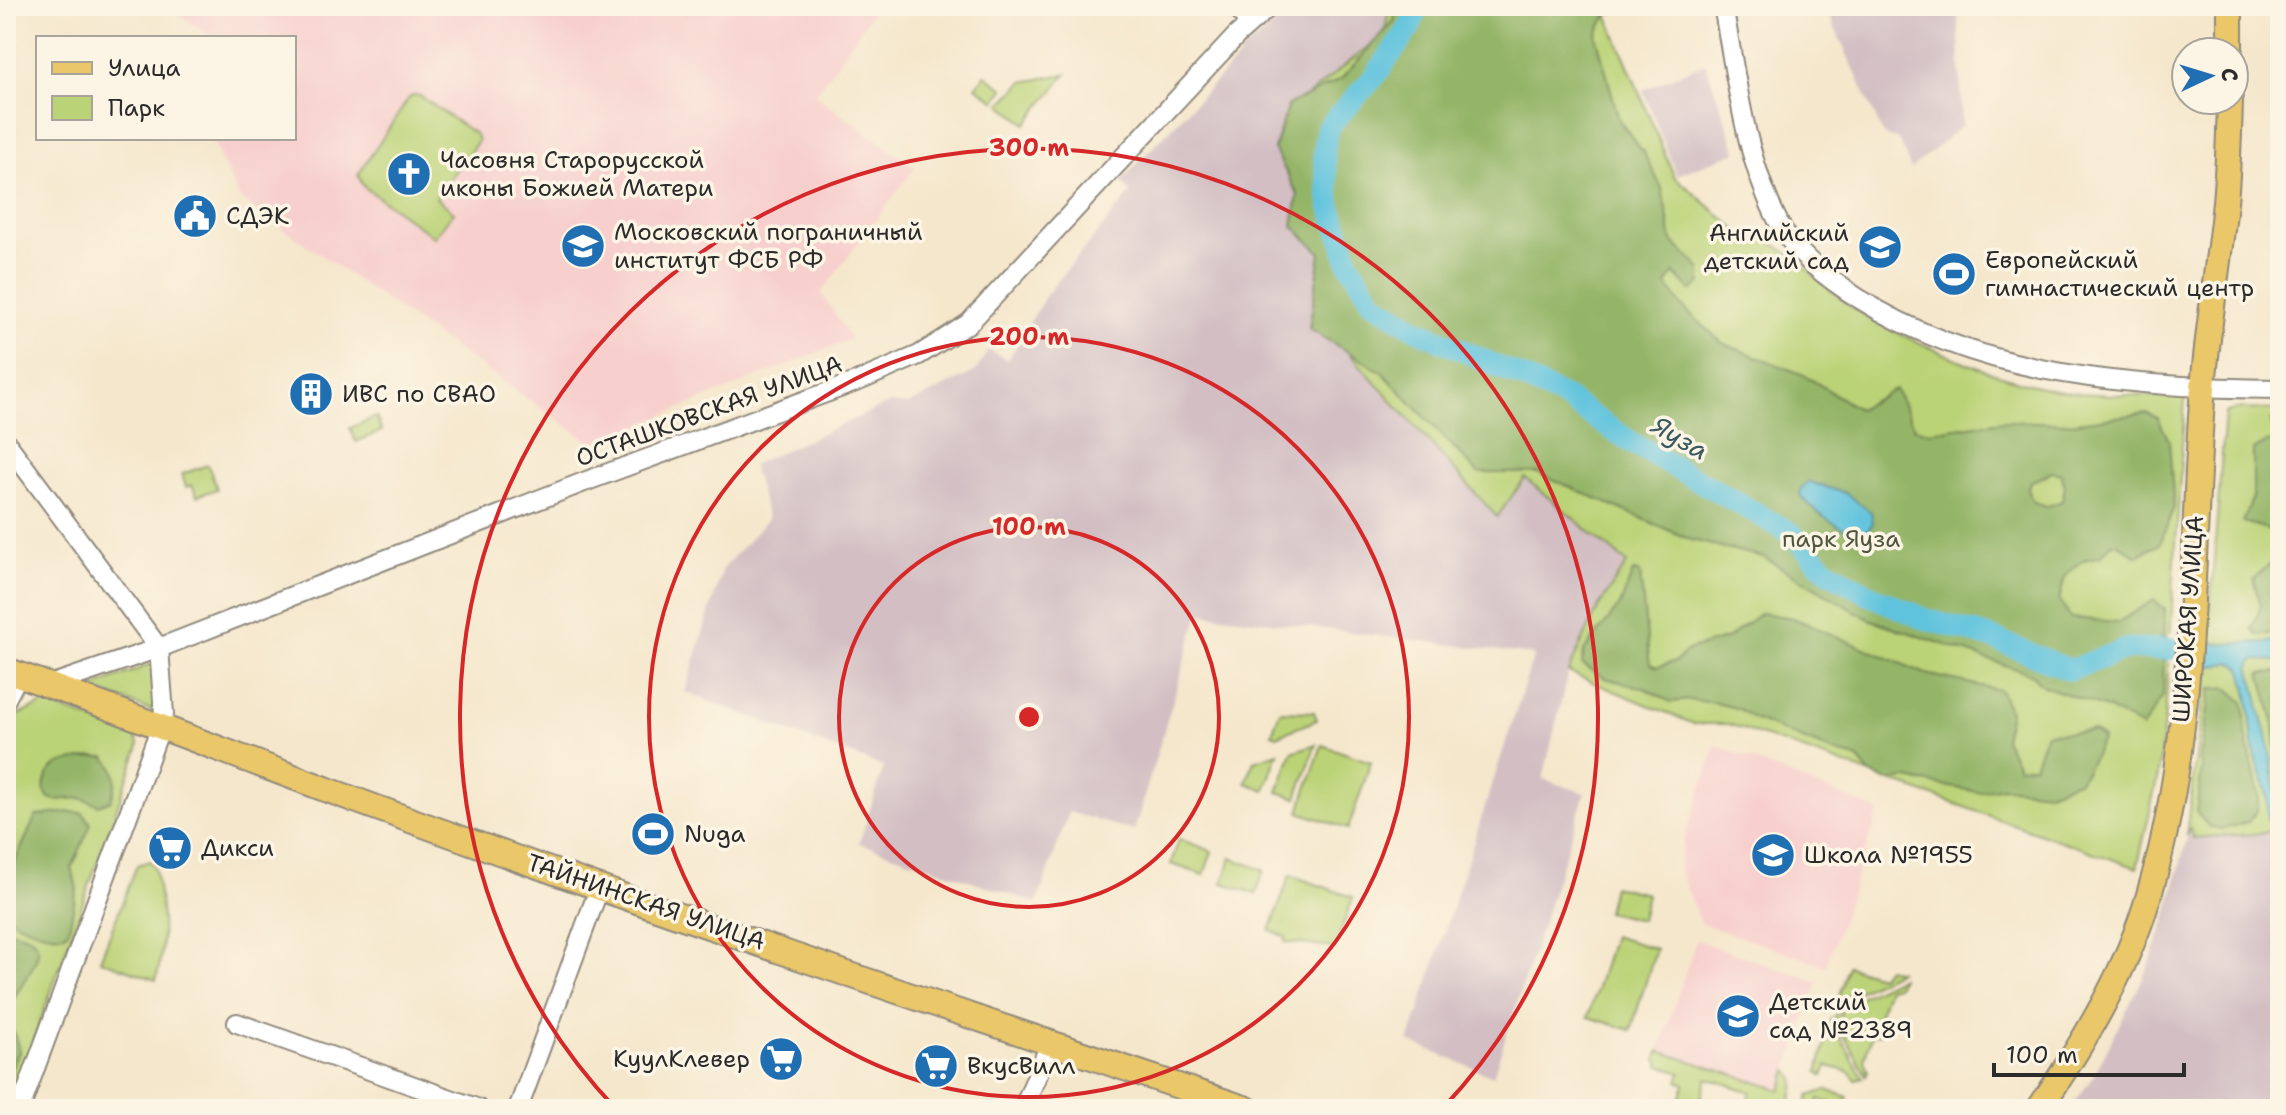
<svg xmlns="http://www.w3.org/2000/svg" width="2286" height="1115" viewBox="0 0 2286 1115" font-family="'Shantell Sans',sans-serif">
  <rect width="100%" height="100%" fill="#fcf5e5"/>
  <filter id="ink" filterUnits="userSpaceOnUse"><feTurbulence type="fractalNoise" baseFrequency=".0125" numOctaves="2"/><feDisplacementMap in="SourceGraphic" scale="16" xChannelSelector="R" yChannelSelector="G"/><feConvolveMatrix kernelMatrix="1 2 1 2 8 2 1 2 1" color-interpolation-filters="sRGB"/></filter>
  <filter id="wash" filterUnits="userSpaceOnUse"><feTurbulence type="fractalNoise" baseFrequency=".006" numOctaves="4" result="noise"/><feDisplacementMap in="SourceGraphic" scale="32" xChannelSelector="R" yChannelSelector="G"/><feGaussianBlur stdDeviation="1.8" result="paint"/><feColorMatrix in="noise" values="0 0 0 0 0 0 0 0 0 0 0 0 0 0 0 0 0 1.4 0 .05"/><feComposite in="paint" operator="in"/></filter>
  <g filter="url(#wash)">
    <rect width="100%" height="100%" fill="#f5e7cc"/>
    <g fill="#f7d0cd">
      <path d="M168,6h709l-62,89 100,73 -94,125 30,46 -258,105 -353,-245 -29,-61h83v-100h-81z"/>
      <path d="M1716,745l163,66 -53,155 -126,-43 -21,-54 5,-28z"/>
      <path d="M1696,940l122,42 -37,108 -122,-39z"/>
    </g>
    <g fill="#d2bec3">
      <path d="M1295,6h88l6,7 -5,21 114,483 27,-39 102,86 -29,44 -30,64 -25,107 42,14 -92,283 -84,-34 125,-387 -335,-42 -65,218 -65,-19 -32,91 -178,-60 25,-76 -199,-75 38,-124 45,-49 -16,-54 138,-62 18,2 68,-34 12,-21 20,10 38,-65 85,-102 -10,-12 119,-125v-3z"/>
      <path d="M1825,6h133l4,119 -51,44 -13,-30 -14,-3z"/>
      <path d="M1705,63l32,89 -60,23 -34,-85z"/>
      <path d="M2190,827l3,11 62,-4 25,-6v281h-210l23,-32 54,-107 18,-47z"/>
    </g>
    <g fill="#bbd377" stroke="#737f51" stroke-width="2">
      <path d="M1390,6h241l-24,9 67,161 78,67 11,-5c41,20 67,59 107,81 13,8 29,14 44,21 48,22 96,43 149,51 41,6 81,3 122,7l-19,305 -8,72 -21,93 -408,-144h-35l-126,-52 30,-64 29,-45 -102,-85 -28,39 -157,-174 4,-101 -51,-93 15,-54 76,-61z"/>
      <path d="M1066,74l-40,50 -25,-20 22,-22z"/>
      <path d="M985,75l19,13 -8,13 -20,-14z"/>
      <path d="M414,95l6,1 56,39 2,6 -42,57 18,14 -20,25 -71,-51 -5,-11 51,-77z"/>
      <path d="M2236,409l44,1v418l-25,6 -62,4 -3,-10 -4,8 18,-144 21,-279z"/>
      <path d="M376,417l6,14 -26,11 -6,-14z"/>
      <path d="M208,465l9,24 -20,7 -5,-11 -6,2 -4,-13z"/>
      <path d="M156,662l2,51 -67,-25z"/>
      <path d="M46,703l89,33 4,10 -130,363h-3v-389z"/>
      <path d="M1280,711l34,1 3,8 -40,16 -5,-2z"/>
      <path d="M1316,744l-19,54 -19,-6 14,-40z"/>
      <path d="M1322,745l49,17 -23,67 -49,-17z"/>
      <path d="M1278,753l-13,37 -19,-7 8,-22z"/>
      <path d="M1179,839l33,12 -8,24 -33,-11z"/>
      <path d="M1231,858l33,12 -8,24 -33,-11z"/>
      <path d="M150,861l5,8c7,40 12,71 1,111l-56,-20 37,-95z"/>
      <path d="M1290,875l63,22 -18,51 -50,-6 1,-5 -16,-6z"/>
      <path d="M1613,886l34,8 -6,26 -34,-8z"/>
      <path d="M1613,936l43,13 -25,81 -43,-13z"/>
      <path d="M1848,966l31,10 8,-8 11,3 -61,31z"/>
      <path d="M1901,977l-4,9 -9,2 -10,28 6,3 -1,6 -14,-4v4l13,4 -3,5h-7l-8,26 4,11 -2,4 -32,-58 1,-2h6v-3l-5,-1 1,-3z"/>
      <path d="M1831,1020l32,58 -7,2 -6,-8 -23,-6 -4,10 -5,-4z"/>
      <path d="M1659,1051l122,39 7,-20c11,10 6,20 2,34l-7,-2 -3,7h-34l5,-17 -44,-14 -8,28 10,3h-32l8,-25 -7,-3 3,-8 -20,-7 -4,-7z"/>
      <path d="M1826,1090l22,7 -4,11 -25,-9 -3,10h-11l4,-13z"/>
    </g>
    <g fill="#94b568" stroke="#60704a" stroke-width="2" fill-rule="evenodd">
      <path d="M1394,6h214l-1,9 -11,20 23,85 24,32 19,36 10,53 29,28v14l-10,8 -17,-18 -7,12 15,21 40,37 82,32 54,34 37,-20 20,39 15,4 72,-11 67,2 78,-10 11,5 11,23 5,66 -14,37 -23,12 -20,-13h-5l-11,13 -18,4 -18,16 -6,25 12,17 47,4 36,-22 11,9 -2,87 -21,32 -33,-19 -66,-23 -12,-12 -162,-55 -106,-62 -72,-17 -153,-67h-60l-96,-101 -73,-43 12,-76 -28,-27 5,-31 -24,-46 14,-44 53,-26 53,-58zM2052,472l9,2 4,12 -3,15 -16,6 -14,-6 -4,-13 2,-6z"/>
      <path d="M2276,414l4,1v112l-6,4 -31,-9 10,-26v-46l23,-12 -5,-16z"/>
      <path d="M2280,555v79h-23l-5,-5 9,-24 -8,-26z"/>
      <path d="M1633,572l7,1 9,85 2,6 6,3 19,-6 12,-11 40,-12 33,-25 32,5 133,56 74,16 10,22 -6,27 15,28 15,-2 12,-32 47,-2 10,7 -18,34 -7,9 -30,11 -45,-5 -25,5 -71,-13 -19,2 -18,-7 -13,-16 -20,-5 -81,-33 -17,-11 -23,-6 -25,-3 -20,2 -27,-14 -39,-10 -23,-14 2,-13 36,-46z"/>
      <path d="M2280,672v117l-2,-1 -4,-66 -13,-49z"/>
      <path d="M2227,687l17,15 2,33 13,61 -2,15 -9,11 -26,8 -13,-3 -13,-15 6,-45 -2,-6 11,-72z"/>
      <path d="M92,757h13c14,14 12,26 6,43l-12,5 -18,-7 -26,2 -6,-2c-5,-6 -6,-11 -3,-19 5,-20 30,-18 46,-22z"/>
      <path d="M70,812l13,1 8,11 -19,44 5,21 -8,40 -4,5c-18,3 -44,-8 -59,-18v-35l30,-65z"/>
      <path d="M6,931c68,7 7,52 4,79 -2,16 7,26 9,42l-13,27z"/>
    </g>
    <g fill="#5fc3dd" stroke="#457784" stroke-width="2">
      <path d="M1809,482l36,11 26,19 2,11 -8,11c-28,-4 -47,-19 -65,-39l1,-6z"/>
      <path d="M2162,637l67,7 51,-3v20l-26,-1 -4,6 14,59c5,7 11,66 13,80l3,3v15l-13,-4c5,-26 -10,-48 -14,-75 -3,-25 -3,-51 -12,-76l-10,-6c-23,9 -68,2 -87,-14z"/>
    </g>
    <path fill="#f5e7cc" d="M2169,634l36,2 -4,35 -33,-8z"/>
    <g fill="none" stroke-linecap="round" stroke-linejoin="round">
      <path stroke="#5fc3dd" stroke-width="22" d="M1418,6l-8,21 -35,49 -48,52 -3,26 6,50 19,59 24,39 43,27 146,67 72,48 157,89 35,37 46,26 50,22 70,20 78,32 56,-21h49"/>
    </g>
  </g>
  <g filter="url(#ink)">
    <g fill="none" stroke-linecap="round" stroke-linejoin="round">
      <g stroke="#90897c" stroke-width="22">
        <g id="minor">
          <path d="M1235,6l15,17"/>
          <path d="M1723,6c14,73 21,150 56,217 17,32 49,56 79,75 126,80 276,89 422,91"/>
          <path d="M6,442l153,206"/>
          <path d="M50,685l109,-37 425,-166 277,-102 58,-25 50,-32 268,-288 33,-29"/>
          <path d="M6,699l13,-25"/>
          <path d="M237,1023l242,86"/>
          <path d="M20,1109l141,-383 3,-12 -5,-66"/>
          <path d="M518,1109l82,-223"/>
          <path d="M1023,1109l27,-65"/>
        </g>
      </g>
      <g stroke="#90897c" stroke-width="28">
        <g id="major">
          <path d="M2230,6v46"/>
          <path d="M6,670c108,38 215,80 322,120 304,112 611,216 919,319"/>
          <path d="M2039,1109c41,-61 82,-128 105,-198 53,-164 46,-340 58,-510 4,-60 14,-120 21,-180 5,-40 6,-81 7,-121"/>
        </g>
      </g>
      <use href="#minor" stroke="#fff" stroke-width="18"/>
      <use href="#major" stroke="#eac769" stroke-width="24"/>
    </g>
  </g>
  <g fill="none" stroke="#d62828" stroke-width="4">
    <circle cx="1029" cy="717" r="190"/>
    <circle cx="1029" cy="717" r="380"/>
    <path d="M616 1109A569 569 0 1 1 1442 1109"/>
  </g>
  <defs>
    <g id="church-disc" transform="scale(2.3)"><circle r="9.5" fill="#1f6fb2" stroke="#fcf5e5"/><path d="M-1.2-6h2.4v3.5h3.3v2.4h-3.3V6h-2.4V-.1h-3.3v-2.4h3.3Z" fill="#fff"/></g>
    <g id="civic-disc" transform="scale(2.3)"><circle r="9.5" fill="#1f6fb2" stroke="#fcf5e5"/><path d="M-.6-6.5H3V-4.5H.6V-3L4-1V1h2V6H-6V1h2V-1L-.6-3ZM-1.2 2.5V6h2.4V2.5Z" fill="#fff"/></g>
    <g id="university-disc" transform="scale(2.3)"><circle r="9.5" fill="#1f6fb2" stroke="#fcf5e5"/><path d="M0-5L7-2L0 1L-7-2ZM-4 1L0 2.5L4 1V4Q0 6-4 4Z" fill="#fff"/></g>
    <g id="school-disc" transform="scale(2.3)"><circle r="9.5" fill="#1f6fb2" stroke="#fcf5e5"/><path d="M0-5L7-2L0 1L-7-2ZM-4 1L0 2.5L4 1V4Q0 6-4 4Z" fill="#fff"/></g>
    <g id="stadium-disc" transform="scale(2.3)"><circle r="9.5" fill="#1f6fb2" stroke="#fcf5e5"/><path d="M0-5a6.5 5 0 1 0 0 10a6.5 5 0 1 0 0-10ZM-3.5-1.8h7v3.6h-7Z" fill="#fff"/></g>
    <g id="building-disc" transform="scale(2.3)"><circle r="9.5" fill="#1f6fb2" stroke="#fcf5e5"/><path d="M-4-6H4V6H1V3H-1V6H-4ZM-2.5-4.3h1.7v1.8h-1.7ZM.8-4.3h1.7v1.8H.8ZM-2.5-1h1.7V.8h-1.7ZM.8-1h1.7V.8H.8Z" fill="#fff"/></g>
    <g id="supermarket-disc" transform="scale(2.3)"><circle r="9.5" fill="#1f6fb2" stroke="#fcf5e5"/><path d="M-6-5.5h2.5l.6 2H6L4.5 2H-2.5L-4.4-4H-6ZM-1.5 3.2a1.3 1.3 0 1 0 .1 0ZM3 3.2a1.3 1.3 0 1 0 .1 0Z" fill="#fff"/></g>
  </defs>
  <g fill-rule="evenodd">
    <use href="#church-disc" x="409" y="174"/>
    <use href="#civic-disc" x="195" y="216"/>
    <use href="#university-disc" x="583" y="246"/>
    <use href="#school-disc" x="1880" y="247"/>
    <use href="#stadium-disc" x="1954" y="274"/>
    <use href="#building-disc" x="311" y="394"/>
    <use href="#stadium-disc" x="653" y="834"/>
    <use href="#supermarket-disc" x="170" y="848"/>
    <use href="#school-disc" x="1773" y="855"/>
    <use href="#school-disc" x="1738" y="1016"/>
    <use href="#supermarket-disc" x="781" y="1059"/>
    <use href="#supermarket-disc" x="936" y="1066"/>
  </g>
  <g text-anchor="middle" stroke-width="7" stroke-linejoin="round" paint-order="stroke">
    <g font-size="24" fill="#2b2b2b" stroke="#fcf5e5" text-anchor="start">
      <text x="440" y="168">Часовня Старорусской<tspan x="440" dy="28">иконы Божией Матери</tspan></text>
      <text x="226" y="224">СДЭК</text>
      <text x="614" y="240">Московский пограничный<tspan x="614" dy="28">институт ФСБ РФ</tspan></text>
      <text x="1849" y="241" text-anchor="end">Английский<tspan x="1849" dy="28">детский сад</tspan></text>
      <text x="1985" y="268">Европейский<tspan x="1985" dy="28">гимнастический центр</tspan></text>
      <text x="342" y="402">ИВС по СВАО</text>
      <text x="684" y="842">Nuga</text>
      <text x="201" y="856">Дикси</text>
      <text x="1804" y="863">Школа №1955</text>
      <text x="1769" y="1010">Детский<tspan x="1769" dy="28">сад №2389</tspan></text>
      <text x="750" y="1067" text-anchor="end">КуулКлевер</text>
      <text x="967" y="1074">ВкусВилл</text>
    </g>
    <g font-size="24" fill="#2b2b2b" stroke="#fcf5e5">
      <text transform="translate(709 411) rotate(-20)" y="8">ОСТАШКОВСКАЯ УЛИЦА</text>
      <text transform="translate(2188 619) rotate(-86)" y="8">ШИРОКАЯ УЛИЦА</text>
      <text transform="translate(646 902) rotate(19)" y="8">ТАЙНИНСКАЯ УЛИЦА</text>
    </g>
    <g font-size="24" fill="#4f553e" stroke="#fcf5e5">
      <text x="1841" y="547">парк Яуза</text>
    </g>
    <g font-size="26" font-style="italic" fill="#3b5960" stroke="#fcf5e5">
      <text transform="translate(1680 438) rotate(30)" y="9">Яуза</text>
    </g>
  </g>
  <circle cx="1029" cy="717" r="12" fill="#d62828" stroke="#fcf5e5" stroke-width="4"/>
  <g font-size="24" text-anchor="middle" font-weight="bold" fill="#d62828" stroke="#fcf5e5" stroke-width="7" stroke-linejoin="round" paint-order="stroke">
    <text x="1029" y="156">300 m</text>
    <text x="1029" y="345">200 m</text>
    <text x="1029" y="535">100 m</text>
  </g>
  <rect width="2286" height="1115" fill="none" stroke="#fcf5e5" stroke-width="32"/>
  <rect x="36" y="36" width="260" height="104" fill="#fcf5e5" stroke="#a8a49b" stroke-width="2"/>
  <rect x="52" y="62" width="40" height="12" fill="#eac769" stroke="#a8a49b" stroke-width="2"/>
  <text x="108" y="76" font-size="24" fill="#2b2b2b">Улица</text>
  <rect x="52" y="96" width="40" height="24" fill="#bbd377" stroke="#a8a49b" stroke-width="2"/>
  <text x="108" y="116" font-size="24" fill="#2b2b2b">Парк</text>
  <g transform="translate(2210 76) rotate(86)"><circle r="38" fill="#fcf5e5" stroke="#a8a49b" stroke-width="2"/>
  <path d="M0-6L14 30L0 20L-14 30Z" fill="#1f6fb2"/>
  <text y="-12" font-size="22" font-weight="bold" text-anchor="middle" fill="#2b2b2b">С</text>
  </g>
  <path d="M1994 1063v12h190v-12" fill="none" stroke="#2b2b2b" stroke-width="4"/>
  <text x="2006" y="1063" font-size="24" fill="#2b2b2b" stroke="#fcf5e5" stroke-width="6" paint-order="stroke">100 m</text>
</svg>
